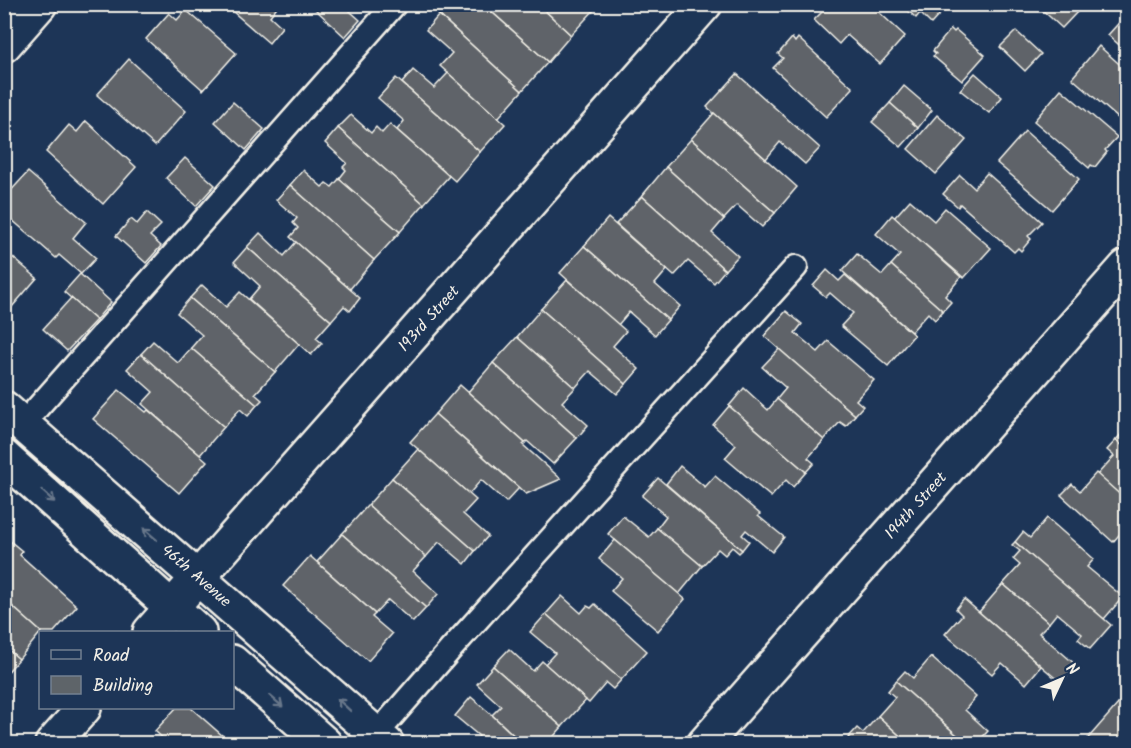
<svg xmlns="http://www.w3.org/2000/svg" width="1131" height="748" viewBox="0 0 1131 748" font-family="Kalam,sans-serif">
  <rect width="100%" height="100%" fill="#1d3557"/>
  <filter id="ink" filterUnits="userSpaceOnUse"><feTurbulence type="fractalNoise" baseFrequency=".0167" numOctaves="2"/><feDisplacementMap in="SourceGraphic" scale="12" xChannelSelector="R" yChannelSelector="G"/><feConvolveMatrix kernelMatrix="1 2 1 2 8 2 1 2 1" color-interpolation-filters="sRGB"/></filter>
  <g filter="url(#ink)">
    <g fill="#5e6469" stroke="#f4f1e8" stroke-width="1.5">
      <path d="M224,4h55l-9,12 12,11 -13,16z"/>
      <path d="M319,4h23l18,16 -15,17 -30,-28z"/>
      <path d="M448,4h35l65,58 -26,29 -83,-76z"/>
      <path d="M483,4h55l33,31 -23,27z"/>
      <path d="M538,4h55l3,4 -25,27z"/>
      <path d="M830,4h40l35,32 -25,28 -33,-29 -8,9 -25,-24z"/>
      <path d="M901,4h48l-18,20 -11,-11 -4,5z"/>
      <path d="M1041,4h29l8,7 -16,17 -23,-21z"/>
      <path d="M186,10l50,43 -33,37 -57,-51 23,-26 8,7z"/>
      <path d="M439,15l83,76 -24,27 -58,-52 12,-13 -26,-23z"/>
      <path d="M1126,15v36l-18,-16z"/>
      <path d="M951,29l3,3 2,-2 29,25 -23,26 -29,-25 3,-2 -3,-3z"/>
      <path d="M1016,31l25,23 -16,17 -25,-24z"/>
      <path d="M792,38l3,4 3,-4 55,50 -27,29 -53,-49 10,-10 -5,-4z"/>
      <path d="M1099,46l27,24v55l-54,-47z"/>
      <path d="M129,59l57,52 -31,35 -58,-51z"/>
      <path d="M413,70l21,18 14,-15 57,51 -25,28 -78,-69z"/>
      <path d="M975,73l27,24 -13,16 -29,-23z"/>
      <path d="M737,74l83,74 -15,16 -25,-22 -14,17 -59,-52z"/>
      <path d="M396,78l84,74 -25,29 -58,-51 7,-9 -26,-23z"/>
      <path d="M904,86l28,24 -14,18 -28,-25z"/>
      <path d="M1061,89l56,48 -12,13 2,2 -12,15 -4,-2 -2,3 -55,-47z"/>
      <path d="M233,102l31,27 -18,21 -31,-28z"/>
      <path d="M890,103l28,25 -17,19 -29,-25z"/>
      <path d="M714,113l83,74 -22,26 -84,-74z"/>
      <path d="M351,115l20,18 5,-6 6,6 8,-9 59,52 -25,28 -86,-76z"/>
      <path d="M937,115l29,25 -30,34 -28,-25z"/>
      <path d="M86,121l50,46 -33,37 -57,-52 23,-27 8,7z"/>
      <path d="M338,128l86,76 -24,28 -61,-53 7,-9 -3,-3 4,-4 -22,-20z"/>
      <path d="M1025,131l54,48 -27,31 -55,-47z"/>
      <path d="M691,139l84,74 -13,14 -25,-22 -13,14 -58,-52z"/>
      <path d="M185,158l30,27 -19,21 -30,-28z"/>
      <path d="M666,167l58,52 -12,14 26,23 -13,14 -83,-74z"/>
      <path d="M303,170l19,17 4,-4 6,4 7,-8 61,53 -26,28 -84,-75z"/>
      <path d="M28,172l58,50 -13,16 23,20 -15,16 -22,-19 -3,3 -52,-45v-21l3,3z"/>
      <path d="M987,173l55,49 -14,14 3,3 -10,12 -3,-3 -4,4 -54,-48 -2,3 -15,-13 17,-19 14,13z"/>
      <path d="M290,185l84,75 -24,29 -60,-52 8,-9 -5,-5 4,-5 -21,-18z"/>
      <path d="M642,196l83,74 -11,13 -26,-22 -14,15 -58,-52z"/>
      <path d="M910,200l24,21 11,-13 46,40 -27,30 -70,-60z"/>
      <path d="M147,212l14,13 -11,11 11,10 -15,17 -30,-27 15,-17 6,5z"/>
      <path d="M892,215l69,62 -16,19 6,6 -8,9 -52,-46 9,-10 -24,-21z"/>
      <path d="M608,218l59,52 -12,14 25,22 -12,14 -84,-74z"/>
      <path d="M260,233l24,23 12,-14 64,56 -10,13 -6,-5 -13,15 -84,-74z"/>
      <path d="M584,246l84,74 -13,15 -26,-23 -11,13 -58,-52z"/>
      <path d="M247,247l84,74 -15,17 6,5 -11,12 -62,-56 11,-13 -26,-24z"/>
      <path d="M4,250l33,28 -32,37h-1z"/>
      <path d="M857,254l25,21 9,-10 52,46 -8,9 -7,-7 -17,19 -69,-61z"/>
      <path d="M827,270l12,11 6,-6 69,60 -26,31 -47,-40 12,-13 -23,-20 -4,4 -13,-11z"/>
      <path d="M80,274l31,28 -15,18 -32,-28z"/>
      <path d="M567,280l59,51 -13,15 26,23 -13,15 -85,-75z"/>
      <path d="M202,285l24,22 14,-15 59,52 -24,28 -85,-74z"/>
      <path d="M71,298l25,22 -29,31 -24,-22z"/>
      <path d="M190,298l85,74 -20,22 7,6 -5,5 -66,-57 11,-13 -25,-22z"/>
      <path d="M541,309l85,75 -9,10 -27,-23 -15,17 -58,-51z"/>
      <path d="M786,311l16,13 -7,9 23,19 10,-11 46,39 -18,20 7,6 -8,9 -91,-79z"/>
      <path d="M517,337l58,51 -13,14 26,23 -11,13 -84,-75z"/>
      <path d="M153,341l25,22 13,-15 66,57 -9,11 -8,-7 -16,18 -83,-73z"/>
      <path d="M779,349l76,66 -9,11 -6,-4 -16,18 -47,-41 9,-11 -24,-21z"/>
      <path d="M141,354l83,73 -24,28 -58,-51 11,-12 -26,-23z"/>
      <path d="M493,363l84,75 -24,26 -26,-23 -2,2 -57,-51z"/>
      <path d="M460,385l65,58 -2,2 38,34 -35,15 -91,-80z"/>
      <path d="M744,388l24,22 9,-11 47,41 -16,18 6,5 -8,9 -77,-66z"/>
      <path d="M119,390l27,22 2,-2 59,51 -28,32 -86,-74z"/>
      <path d="M729,406l77,66 -13,15 -7,-7 -15,17 -46,-39 11,-13 -23,-20z"/>
      <path d="M435,414l84,74 -13,14 -25,-22 -12,14 -59,-52z"/>
      <path d="M1124,431l2,1v17l-10,-9z"/>
      <path d="M1116,440l10,9v51l-29,-25 17,-19 -7,-6z"/>
      <path d="M418,449l58,51 -13,14 25,22 -13,15 -83,-73z"/>
      <path d="M680,466l25,21 10,-11 45,38 -2,2 26,21 -12,15 -26,-22 -4,5 7,6 -7,9 -76,-66z"/>
      <path d="M1096,473l30,27v31l-2,-2 -11,13 -52,-47 11,-11 8,7z"/>
      <path d="M392,478l83,73 -10,13 -26,-22 -13,15 -58,-52z"/>
      <path d="M658,478l84,72 -3,3 -7,-6 -7,8 -7,-6 -16,17 -45,-38 9,-12 -24,-20z"/>
      <path d="M368,505l58,52 -13,14 25,23 -12,14 -84,-74z"/>
      <path d="M623,516l26,21 8,-9 45,38 -23,28 -71,-60z"/>
      <path d="M1047,518l47,41 -7,8 36,30 -19,22 -89,-77 8,-10 7,6z"/>
      <path d="M342,534l84,74 -13,14 -25,-22 -13,14 -58,-52z"/>
      <path d="M4,536l18,15 -2,4 57,51 -23,26h-13l-37,-33z"/>
      <path d="M615,540l70,59 -27,32 -47,-40 11,-13 -23,-19z"/>
      <path d="M1015,542l96,83 -21,24 -12,-10 4,-5 -25,-21 -8,10 -46,-39 17,-19 -7,-6 7,-8 -8,-6z"/>
      <path d="M310,556l65,58 -3,3 20,17 -24,27 -85,-75z"/>
      <path d="M1003,584l46,39 -10,10 37,32 -15,18 -82,-71z"/>
      <path d="M562,596l19,17 6,-7 4,2 4,-4 52,47 -26,29 -75,-66z"/>
      <path d="M4,599l37,33 -22,27 -15,-13z"/>
      <path d="M964,599l77,67 -15,18 -24,-21 -10,11 -47,-40 17,-19 -6,-6z"/>
      <path d="M546,614l75,66 -8,9 -7,-6 -17,20 -44,-39 10,-11 -25,-21z"/>
      <path d="M4,646l15,13 -15,17z"/>
      <path d="M509,649l24,22 9,-10 44,39 -24,27 -69,-61z"/>
      <path d="M931,657l45,40 -11,13 23,21 -12,13h-9l-71,-63 9,-10 8,7z"/>
      <path d="M493,666l69,61 -15,17h-24l-31,-29 9,-9 -24,-22z"/>
      <path d="M896,681l71,63h-58l-31,-28 17,-19 -7,-6z"/>
      <path d="M471,697l21,18 31,29h-51l7,-8 -24,-20z"/>
      <path d="M1118,704l8,8v32h-43z"/>
      <path d="M176,708h15l41,36h-63l-14,-13z"/>
      <path d="M878,716l31,28h-55l-6,-6 9,-10 6,5z"/>
    </g>
    <g fill="none" stroke-linecap="round" stroke-linejoin="round">
      <g stroke="#f4f1e8" stroke-width="27">
        <g id="lane">
          <path d="M23,424l372,-420"/>
          <path d="M368,744l83,-95 345,-382"/>
        </g>
      </g>
      <g stroke="#f4f1e8" stroke-width="38">
        <g id="street">
          <path d="M4,45l36,-41"/>
          <path d="M4,408l383,336"/>
          <path d="M4,457l195,175"/>
          <path d="M150,632l555,-628"/>
          <path d="M232,662l93,82"/>
          <path d="M52,744l32,-36"/>
          <path d="M704,744l422,-477"/>
        </g>
      </g>
      <use href="#lane" stroke="#1d3557" stroke-width="22"/>
      <use href="#street" stroke="#1d3557" stroke-width="33"/>
    </g>
    <defs><path id="oneway-shaft" d="M-6 0H5M1.5-3L5.5 0L1.5 3" fill="none" stroke-width="1.6" stroke-linecap="round" stroke-linejoin="round" transform="scale(1.5)"/></defs>
    <g stroke="#68778a">
      <use href="#oneway-shaft" transform="translate(48 496) rotate(42)"/>
      <use href="#oneway-shaft" transform="translate(150 534) rotate(-139)"/>
      <use href="#oneway-shaft" transform="translate(276 701) rotate(41)"/>
      <use href="#oneway-shaft" transform="translate(344 705) rotate(-138)"/>
    </g>
  </g>
  <g text-anchor="middle" stroke-width="4.5" stroke-linejoin="round" paint-order="stroke">
    <g font-size="16" fill="#f4f1e8" stroke="#1d3557">
      <text transform="translate(428 318) rotate(-48)" y="6">193rd Street</text>
      <text transform="translate(915 505) rotate(-48)" y="6">194th Street</text>
      <text transform="translate(197 575) rotate(41)" y="6">46th Avenue</text>
    </g>
  </g>
  <rect width="1131" height="748" fill="none" stroke="#1d3557" stroke-width="24"/>
  <rect x="12" y="12" width="1107" height="724" fill="none" stroke="#f4f1e8" stroke-width="2" filter="url(#ink)"/>
  <rect x="39" y="631" width="195" height="78" fill="#1d3557" stroke="#738091" stroke-width="1.5"/>
  <rect x="51" y="650" width="30" height="9" fill="#1d3557" stroke="#738091" stroke-width="1.5"/>
  <text x="93" y="661" font-size="18" fill="#f4f1e8">Road</text>
  <rect x="51" y="676" width="30" height="18" fill="#5e6469" stroke="#738091" stroke-width="1.5"/>
  <text x="93" y="691" font-size="18" fill="#f4f1e8">Building</text>
  <g transform="translate(1062 679) rotate(46)" stroke="#1d3557" stroke-width="4.5" paint-order="stroke">
  <path d="M0-4.5L10 22L0 15L-10 22Z" fill="#f4f1e8"/>
  <text y="-9" font-size="16" font-weight="bold" text-anchor="middle" fill="#f4f1e8">N</text>
  </g>
</svg>
